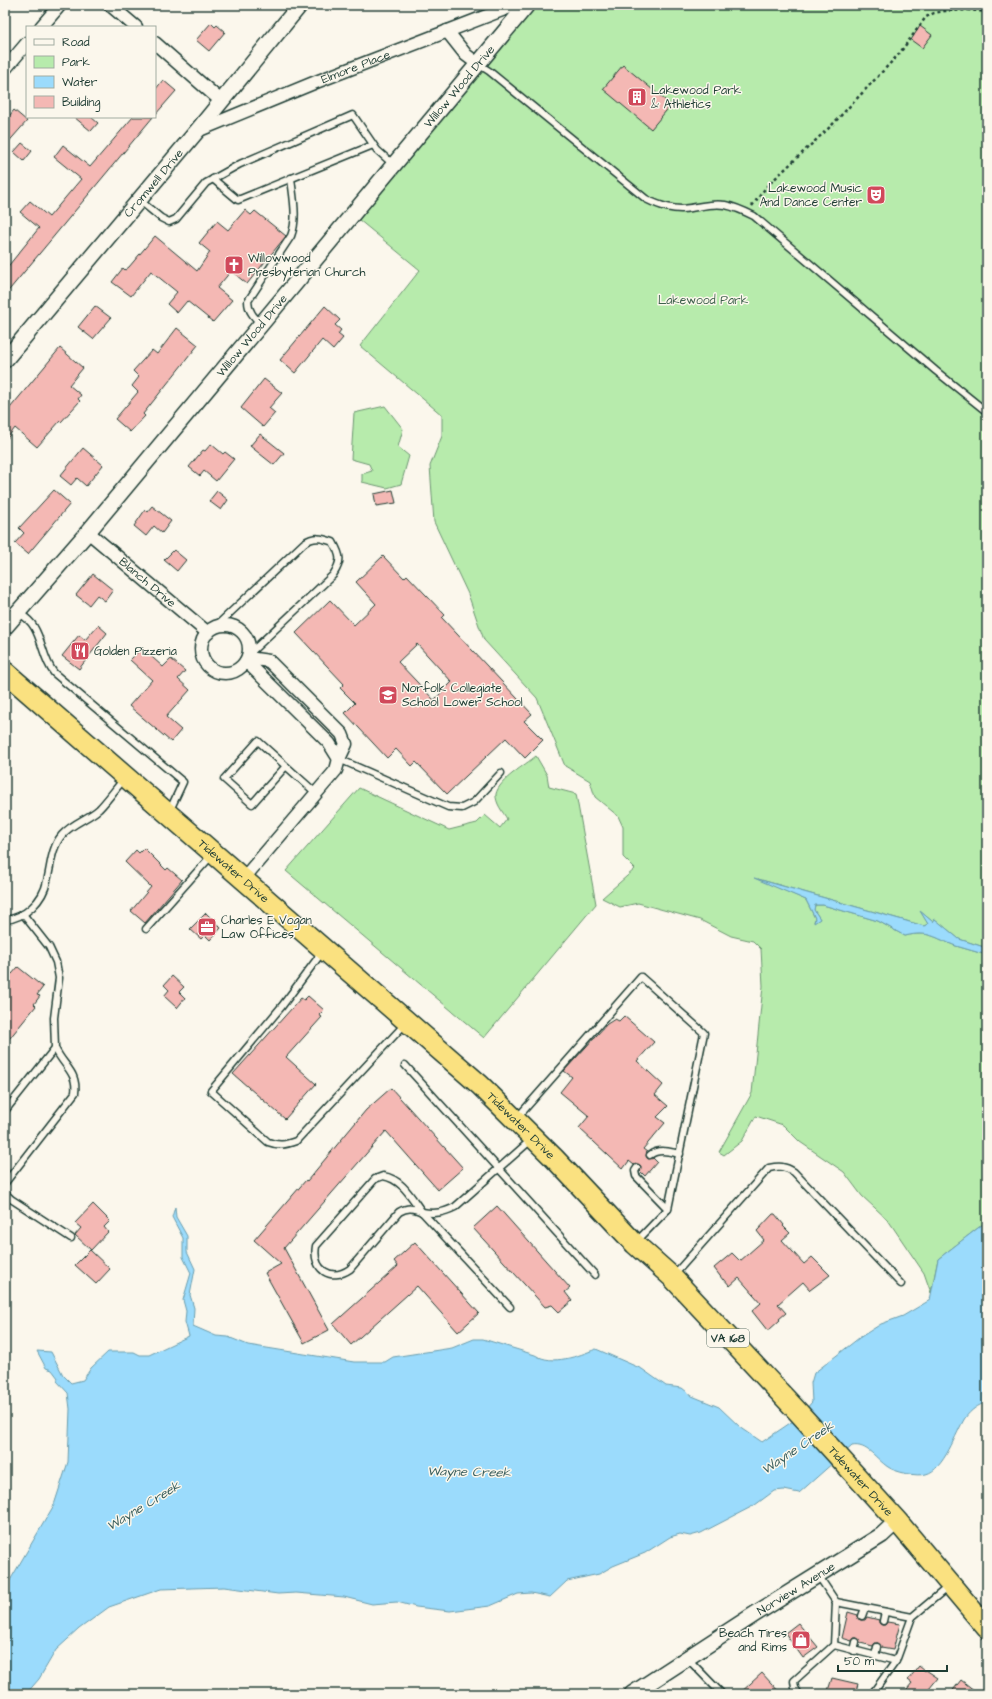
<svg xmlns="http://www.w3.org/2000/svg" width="992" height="1699" viewBox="0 0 992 1699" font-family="'Architects Daughter',sans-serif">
  <rect width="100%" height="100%" fill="#fbf7ec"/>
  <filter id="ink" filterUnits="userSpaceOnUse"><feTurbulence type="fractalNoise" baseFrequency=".025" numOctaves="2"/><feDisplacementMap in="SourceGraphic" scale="8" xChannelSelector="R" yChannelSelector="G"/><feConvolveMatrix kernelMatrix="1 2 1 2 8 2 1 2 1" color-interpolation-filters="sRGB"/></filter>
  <g filter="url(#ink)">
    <g fill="#b7ebac" stroke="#6b9470">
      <path d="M527,5h460v943l-28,-9 -24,-20 -2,3 -12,-10 7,12 -4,2 -166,-47 48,21 9,18 -1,4 6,-3 -6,-9 1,-5h8l55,16 27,15c24,-6 30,2 51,10 10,3 21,6 31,9v266l-49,38 -7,34 -7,-20 -36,-53 -26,-24 -18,-24 -44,-30 -17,-17 -27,-9 -14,25 -18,14 -5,-3 33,-59 11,-107 -2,-37 -8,-8 -22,-5 -31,-16 -62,-17 -18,4 -18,-9 33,-29 -12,-12v-30l-5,-11 -23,-19 -5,-16 -25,-15 -28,-68 -53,-58 -16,-46 -34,-72 -4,-56 12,-30v-21l-82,-69 60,-76 -67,-55z"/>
      <path d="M385,406l18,23 -5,18 11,9 -8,28 -14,4 -25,-6v-8l10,-3 -3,-7 -18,-5 3,-46z"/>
      <path d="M536,756l11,19 2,12 27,7 20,110 -112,134 -198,-167 73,-83 90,42 28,-7 8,-8 15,13 7,-9c-4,-7 -12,-16 -11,-25 3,-14 29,-29 40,-38z"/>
    </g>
    <g fill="#9bdbfc" stroke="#699cac">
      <path d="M754,878l170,48 4,-2 -8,-13 13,11 2,-3 24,20 28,9v7c-10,-3 -21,-6 -31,-9 -21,-8 -27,-16 -51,-10l-27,-15 -55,-16h-8l-1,5 6,9 -6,4 1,-5 -9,-18z"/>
      <path d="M175,1207l1,10 11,19v16l8,17 -5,26 4,13 -1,18 23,10 12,1 20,8 106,17h31l8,-5 59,-9 22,-9h9l52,16c18,11 43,1 61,-6l46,20 24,17 16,2 10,8 27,11 21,20 22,15 37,-25 13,-15 -1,-19 3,-10 45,-35 22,-14 22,-8 27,-16 8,-41 49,-38v181c-9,3 -16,8 -22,16 -9,14 -21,52 -39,56 -9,3 -31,-2 -38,-7 -12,-8 -21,-24 -36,-21l-53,47 -15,-3 -10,1 -19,14 -54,28 -11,3 -10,-2 -10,3 -25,16 -32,13 -14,8 -32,7 -17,16 -19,-4 -13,1 -28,12 -40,5 -34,-4 -19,-5 -25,2 -28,-7 -48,-4 -18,1 -54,-7 -63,2 -52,18 -30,22 -23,21 -17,29 -13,15h-21v-105l49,-84 14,-43 2,-53 -2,-16 -11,-12 1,-3 -6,-8 -6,-2 -9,-17 14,1 12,23 8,8 12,-3 8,-12 17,-16h26l6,3h9l40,-19 -4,-14 1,-11 -3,-11 8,-27 -8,-16v-19l-11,-21z"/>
    </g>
    <g fill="#f4b8b4" stroke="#1f3d34" fill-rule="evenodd">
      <path d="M211,23l4,4 2,-2 8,7 -16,19 -13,-11z"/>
      <path d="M920,26l12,9 -10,13 -11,-8z"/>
      <path d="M623,65l48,40 -20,24 -48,-40z"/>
      <path d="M163,80l13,11 -21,24v-25z"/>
      <path d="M14,110l13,11 -22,25v-25z"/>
      <path d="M74,117h17l7,6 -7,8z"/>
      <path d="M133,117h20l-148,178v-25l34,-42 -19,-16 10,-11 19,16 32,-38 -27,-22 9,-12 27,22z"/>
      <path d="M22,143l10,8 -8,10 -10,-9z"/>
      <path d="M245,210l6,5 4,-4 31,25 -39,48 -16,-13 -14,17 15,12 -19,22 -26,-21 -10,12 -10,-9 10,-12 -26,-21 -20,25 -19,-14 11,-14 2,2 4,-3 26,-31 42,35 13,-19 -11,-9 18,-22 11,9z"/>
      <path d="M95,306l16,12 -18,21 -15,-12z"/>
      <path d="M325,306l15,14 -5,5 6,5 -3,4 5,4 -10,12 -11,-10 -27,33 -15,-13z"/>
      <path d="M177,328l21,17 -55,69 2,2 -15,16 -15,-13 23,-27 -6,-6 7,-9 -6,-6 19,-21 5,4z"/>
      <path d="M60,348l23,20 -14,17 12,10 -3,4 2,2 -19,21 -1,-1 -23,26 -22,-19 -10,13v-37l5,4z"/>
      <path d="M264,379l18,14 -13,15 6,5 -12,14 -22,-19z"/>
      <path d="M260,434l24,19 -10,12 -24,-19z"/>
      <path d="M211,444l12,10 2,-2 9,7 -18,22 -12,-10 -4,5 -11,-9 14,-17 2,1z"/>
      <path d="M83,448l20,17 -17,21 -9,-8 -6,7 -11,-9z"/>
      <path d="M54,490l16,14 -42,50 -13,-11 9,-10 -5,-5z"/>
      <path d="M393,490l3,13 -20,3 -2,-12z"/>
      <path d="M217,491l11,9 -7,10 -12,-9z"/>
      <path d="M152,506l19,15 -9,12 -8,-7 -8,10 -12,-10 11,-16 2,2z"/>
      <path d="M174,550l12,10 -9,11 -13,-11z"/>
      <path d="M383,556l21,22 3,-3 38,40 -3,3 90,96 -8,7 19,19 -18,18 -19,-20 -59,56 -31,-32 -4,4 -16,-17 -9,9 -42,-45 10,-10 -15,-15 4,-4 -48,-51 34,-33 24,25 22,-21 -20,-22zM417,644l35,38 -18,18 -36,-38z"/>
      <path d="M93,574l20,16 -8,11 -8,-6 -8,10 -13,-10z"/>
      <path d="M98,625l9,8 -28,36 -17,-13 17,-21 6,5z"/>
      <path d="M142,648l21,19 8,-8 14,12 -7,8 12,11 -24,27 15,13 -10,12 -42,-36 23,-26 -22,-20z"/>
      <path d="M144,848l22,22 2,-2 14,12 -37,43 -14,-12 20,-24 -26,-25 11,-12 3,3z"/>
      <path d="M206,913l15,15 -11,12 -5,-5 -4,4 -11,-10z"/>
      <path d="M18,967l25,20 -6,8 3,1 -6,8 2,2 -31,38v-65l5,-6 2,1z"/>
      <path d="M172,976l12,11 -5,5 6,6 -8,10 -13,-12 5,-6 -5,-5z"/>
      <path d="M308,996l16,14 -5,5 3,2 -36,40 30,27 -31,35 -52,-45 68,-76 3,2z"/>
      <path d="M624,1016l30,26 -17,19 26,24 -8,10 13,11 -11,11 8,6 -22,26 4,3 -1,4 2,3 5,-1 4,4 -12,14 -5,-5 1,-5 -3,-2 -4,1 -5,-4 -6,8 -44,-41 10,-12 -29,-24 12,-15 -8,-6 43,-47 8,-5 4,2z"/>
      <path d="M391,1088l72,80 -25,22 -52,-59 -102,117 45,82 -25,13 -39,-70 16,-9 -27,-24 52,-60 1,1 59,-71z"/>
      <path d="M93,1204l17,17 -6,6 4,5 -17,18 -16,-15 6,-7 -6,-5z"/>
      <path d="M497,1206l73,82 -5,4 7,9 -13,11 -7,-7 -7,2 -72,-79z"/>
      <path d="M773,1214h2l9,11 -1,1 7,7 -8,7 22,24 8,-7 18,18 -20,15 -7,-8 -25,22 8,9 -7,6 1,1 -11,10h-2l-15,-19 9,-8 -22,-25 -9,8 -6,-7 -1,1 -9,-12 18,-15 8,8 24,-21 -7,-9z"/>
      <path d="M415,1242l64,71 -21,19 -41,-46 -66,59 -18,-21 65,-58 -4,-5z"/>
      <path d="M90,1250l20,19 -14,15 -21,-19z"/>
      <path d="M848,1612l10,3v4l3,1h4l2,-3 12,3v3l3,2h3l2,-3 13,2 -7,26 -12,-2 -3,-5h-3l-2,3 -13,-3 -3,-5h-3l-2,3 -10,-3z"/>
      <path d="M798,1623l20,24 -15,11 -18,-25z"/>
      <path d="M919,1666l6,5 1,-1 12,8 -13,16h-22l9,-11 -4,-3z"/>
      <path d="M762,1673l19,21h-42z"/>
      <path d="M832,1678l26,6 -3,10h-28z"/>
      <path d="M961,1680l18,14h-29z"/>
    </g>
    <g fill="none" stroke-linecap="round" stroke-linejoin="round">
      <g stroke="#1f3d34" stroke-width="9">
        <g id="service">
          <path d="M478,64l11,7 157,128c14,7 28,12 45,9 11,-2 22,-5 34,-3 11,2 19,6 29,11l182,155 51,41"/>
          <path d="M213,179l25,21 135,-55"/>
          <path d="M139,200l22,18 8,4 7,-3 30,-36 34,-19 113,-49 24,35 17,15"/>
          <path d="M261,324c-7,-7 -13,-13 -13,-23l43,-65c7,-18 2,-39 0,-58"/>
          <path d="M18,612c6,4 13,9 16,15 9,15 9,32 20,46l129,109 -14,30"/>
          <path d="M214,628l90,-85c10,-7 18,-5 29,-1 8,14 9,19 0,33l-84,79"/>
          <path d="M339,759l109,48 14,1 12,-6 27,-29"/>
          <path d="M286,766l-34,38 -28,-25 34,-38 58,52"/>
          <path d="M5,920c20,-2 38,-19 42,-39 4,-15 4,-33 15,-46 10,-12 26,-16 37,-26 9,-9 17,-21 26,-31"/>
          <path d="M146,929l66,-74"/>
          <path d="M323,951l-41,55 -71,85 57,51c11,4 17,3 28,-1l109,-117"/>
          <path d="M405,1065l190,210"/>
          <path d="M5,1111l50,-63 -1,-30 5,-40 -3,-16 -7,-15 -26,-33"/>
          <path d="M517,1118l124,-141 63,56 -36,176 -31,32"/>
          <path d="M650,1155c9,-7 20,-3 30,-1"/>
          <path d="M637,1168l-2,3 1,5 32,33"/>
          <path d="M383,1176c19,3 28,21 39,36 -9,-4 -14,-5 -23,0l-49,57c-19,13 -38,1 -34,-23l59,-67z"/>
          <path d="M5,1183l70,-90c3,-21 -12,-27 -20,-45"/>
          <path d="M5,1193l6,6 60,39"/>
          <path d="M422,1212c13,2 21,1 33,-5l76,-67"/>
          <path d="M422,1212l88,95"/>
          <path d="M674,1275l95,-107c10,-2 16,-2 25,4l107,112"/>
          <path d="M818,1575l18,27 76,15 37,-31"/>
          <path d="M862,1616l3,-8"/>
          <path d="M883,1621l2,-9"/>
          <path d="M834,1645l62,16"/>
          <path d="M854,1651l2,-9"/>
          <path d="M875,1656l2,-9"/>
          <path d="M688,1659l34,35"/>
          <path d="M799,1694l-4,-6 -1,-7 40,-36 2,-43"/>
          <path d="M872,1694l24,-33 16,-44"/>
        </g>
      </g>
      <g stroke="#1f3d34" stroke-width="15">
        <g id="minor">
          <path d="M110,5l26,22"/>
          <path d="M41,27l19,-22"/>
          <path d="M447,31l19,24 12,9"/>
          <path d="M155,43l66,58"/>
          <path d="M5,69l22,-26"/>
          <path id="s1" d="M197,131l119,-49 199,-77"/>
          <path id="s2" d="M88,532l120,101"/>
          <circle cx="225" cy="649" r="24"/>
          <path d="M246,661l83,82 10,16 7,-15 -4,-10 -73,-73 -21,-3"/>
          <path d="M243,879l93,-109 3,-11"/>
        </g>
      </g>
      <g stroke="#1f3d34" stroke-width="18">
        <g id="tertiary">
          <path id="s3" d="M5,360l192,-229 103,-126"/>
          <path id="s4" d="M5,627l83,-95 439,-527"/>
          <path id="s5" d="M632,1694l123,-80 127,-79 15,-14"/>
        </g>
      </g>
      <g stroke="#1f3d34" stroke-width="23">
        <g id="trunk">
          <path id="s6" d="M5,672l475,413 74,73 81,86 37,33 128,137 97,107 90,107"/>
        </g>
      </g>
      <path stroke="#1f3d34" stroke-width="2.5" stroke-dasharray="3 3" stroke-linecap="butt" d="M752,206l15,-20 64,-60 68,-72 27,-37 8,-4 11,-2 24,-1 18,2"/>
      <use href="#service" stroke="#fbf7ec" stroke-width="6"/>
      <use href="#minor" stroke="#fbf7ec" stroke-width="12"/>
      <use href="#tertiary" stroke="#fbf7ec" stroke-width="15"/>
      <use href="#trunk" stroke="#fae180" stroke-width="20"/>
    </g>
  </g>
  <defs>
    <g id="building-square" transform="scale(1)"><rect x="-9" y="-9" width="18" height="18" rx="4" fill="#d1495b" stroke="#fbf7ec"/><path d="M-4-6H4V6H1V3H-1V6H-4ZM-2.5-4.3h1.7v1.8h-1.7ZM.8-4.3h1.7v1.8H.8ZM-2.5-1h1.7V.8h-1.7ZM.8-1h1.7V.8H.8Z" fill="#fff"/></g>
    <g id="theatre-square" transform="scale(1)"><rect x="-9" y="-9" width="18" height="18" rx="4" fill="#d1495b" stroke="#fbf7ec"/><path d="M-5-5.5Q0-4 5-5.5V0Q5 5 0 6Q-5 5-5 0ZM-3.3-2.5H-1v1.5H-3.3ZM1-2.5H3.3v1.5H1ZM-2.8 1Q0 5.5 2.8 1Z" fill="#fff"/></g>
    <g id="church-square" transform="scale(1)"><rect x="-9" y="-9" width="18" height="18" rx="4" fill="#d1495b" stroke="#fbf7ec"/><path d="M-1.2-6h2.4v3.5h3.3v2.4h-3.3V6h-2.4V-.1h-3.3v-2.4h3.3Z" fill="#fff"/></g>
    <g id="restaurant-square" transform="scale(1)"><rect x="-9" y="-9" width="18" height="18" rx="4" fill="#d1495b" stroke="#fbf7ec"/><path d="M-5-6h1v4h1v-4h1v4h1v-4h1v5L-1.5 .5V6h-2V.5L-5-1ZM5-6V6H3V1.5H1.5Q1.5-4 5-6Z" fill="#fff"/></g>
    <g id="school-square" transform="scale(1)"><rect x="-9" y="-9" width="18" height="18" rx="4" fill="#d1495b" stroke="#fbf7ec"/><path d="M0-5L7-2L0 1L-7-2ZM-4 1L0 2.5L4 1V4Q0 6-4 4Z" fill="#fff"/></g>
    <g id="office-square" transform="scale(1)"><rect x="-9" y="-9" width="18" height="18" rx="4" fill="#d1495b" stroke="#fbf7ec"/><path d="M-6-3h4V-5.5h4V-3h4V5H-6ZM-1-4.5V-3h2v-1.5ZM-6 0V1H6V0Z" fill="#fff"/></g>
    <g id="shop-square" transform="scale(1)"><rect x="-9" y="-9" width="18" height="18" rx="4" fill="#d1495b" stroke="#fbf7ec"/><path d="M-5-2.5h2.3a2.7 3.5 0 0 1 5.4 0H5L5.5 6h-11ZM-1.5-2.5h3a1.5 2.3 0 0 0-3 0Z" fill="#fff"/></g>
  </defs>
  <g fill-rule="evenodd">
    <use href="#building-square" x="637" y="97"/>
    <use href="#theatre-square" x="876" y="195"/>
    <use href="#church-square" x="234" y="265"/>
    <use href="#restaurant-square" x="80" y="651"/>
    <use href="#school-square" x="388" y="695"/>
    <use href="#office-square" x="207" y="927"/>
    <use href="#shop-square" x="801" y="1640"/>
  </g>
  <g text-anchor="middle" stroke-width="3" stroke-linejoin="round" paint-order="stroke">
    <rect fill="#fbf7ec" stroke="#61756b" stroke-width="1" x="707" y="1329" width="42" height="18" rx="3"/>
    <g font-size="11" font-weight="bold" fill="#1f3d34">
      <text x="728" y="1342">VA 168</text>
    </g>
    <g font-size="12" fill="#1f3d34" stroke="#fbf7ec">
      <text dy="4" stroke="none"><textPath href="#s1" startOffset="171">Elmore Place</textPath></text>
      <text dy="4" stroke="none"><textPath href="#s4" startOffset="706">Willow Wood Drive</textPath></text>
      <text dy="4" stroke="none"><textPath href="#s3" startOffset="231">Cromwell Drive</textPath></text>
      <text dy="4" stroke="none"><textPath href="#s4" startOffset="382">Willow Wood Drive</textPath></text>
      <text dy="4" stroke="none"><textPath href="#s2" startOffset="78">Blanch Drive</textPath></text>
      <text dy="4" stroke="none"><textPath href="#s6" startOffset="303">Tidewater Drive</textPath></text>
      <text dy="4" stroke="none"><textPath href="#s6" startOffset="687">Tidewater Drive</textPath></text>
      <text dy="4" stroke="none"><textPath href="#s6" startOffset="1179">Tidewater Drive</textPath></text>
      <text dy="4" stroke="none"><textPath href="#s5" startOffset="195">Norview Avenue</textPath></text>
    </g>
    <g font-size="12" fill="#1f3d34" stroke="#fbf7ec" text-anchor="start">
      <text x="651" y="94">Lakewood Park<tspan x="651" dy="14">&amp; Athletics</tspan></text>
      <text x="862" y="192" text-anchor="end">Lakewood Music<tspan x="862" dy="14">And Dance Center</tspan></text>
      <text x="248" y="262">Willowwood<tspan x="248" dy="14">Presbyterian Church</tspan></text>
      <text x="94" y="655">Golden Pizzeria</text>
      <text x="402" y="692">Norfolk Collegiate<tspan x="402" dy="14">School Lower School</tspan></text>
      <text x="221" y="924">Charles E Vogan<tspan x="221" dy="14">Law Offices</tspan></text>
      <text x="787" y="1637" text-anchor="end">Beach Tires<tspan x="787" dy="14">and Rims</tspan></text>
    </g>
    <g font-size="12" fill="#3d604c" stroke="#fbf7ec">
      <text x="703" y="304">Lakewood Park</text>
    </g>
    <g font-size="13" font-style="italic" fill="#385d5c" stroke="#fbf7ec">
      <text transform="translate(797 1447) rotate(-34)" y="5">Wayne Creek</text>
      <text transform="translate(469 1471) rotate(1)" y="5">Wayne Creek</text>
      <text transform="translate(143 1505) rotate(-31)" y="5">Wayne Creek</text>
    </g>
  </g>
  <rect width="992" height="1699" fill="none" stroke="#fbf7ec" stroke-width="20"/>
  <rect x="10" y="10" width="972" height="1679" fill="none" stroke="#1f3d34" stroke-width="1.5" filter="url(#ink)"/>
  <rect x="26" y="26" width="130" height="92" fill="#fbf7ec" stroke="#a3ada2"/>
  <rect x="34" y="39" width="20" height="6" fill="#fbf7ec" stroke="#a3ada2"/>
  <text x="62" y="46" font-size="12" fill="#1f3d34">Road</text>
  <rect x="34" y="56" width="20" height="12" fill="#b7ebac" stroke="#a3ada2"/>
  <text x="62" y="66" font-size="12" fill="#1f3d34">Park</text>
  <rect x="34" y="76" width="20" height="12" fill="#9bdbfc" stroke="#a3ada2"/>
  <text x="62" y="86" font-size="12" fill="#1f3d34">Water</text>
  <rect x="34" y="96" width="20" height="12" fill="#f4b8b4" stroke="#a3ada2"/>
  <text x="62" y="106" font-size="12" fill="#1f3d34">Building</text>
  <path d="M838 1665v6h109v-6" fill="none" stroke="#1f3d34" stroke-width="2"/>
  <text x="844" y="1665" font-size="12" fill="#1f3d34" stroke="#fbf7ec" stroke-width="3" paint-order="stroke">50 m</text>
</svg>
